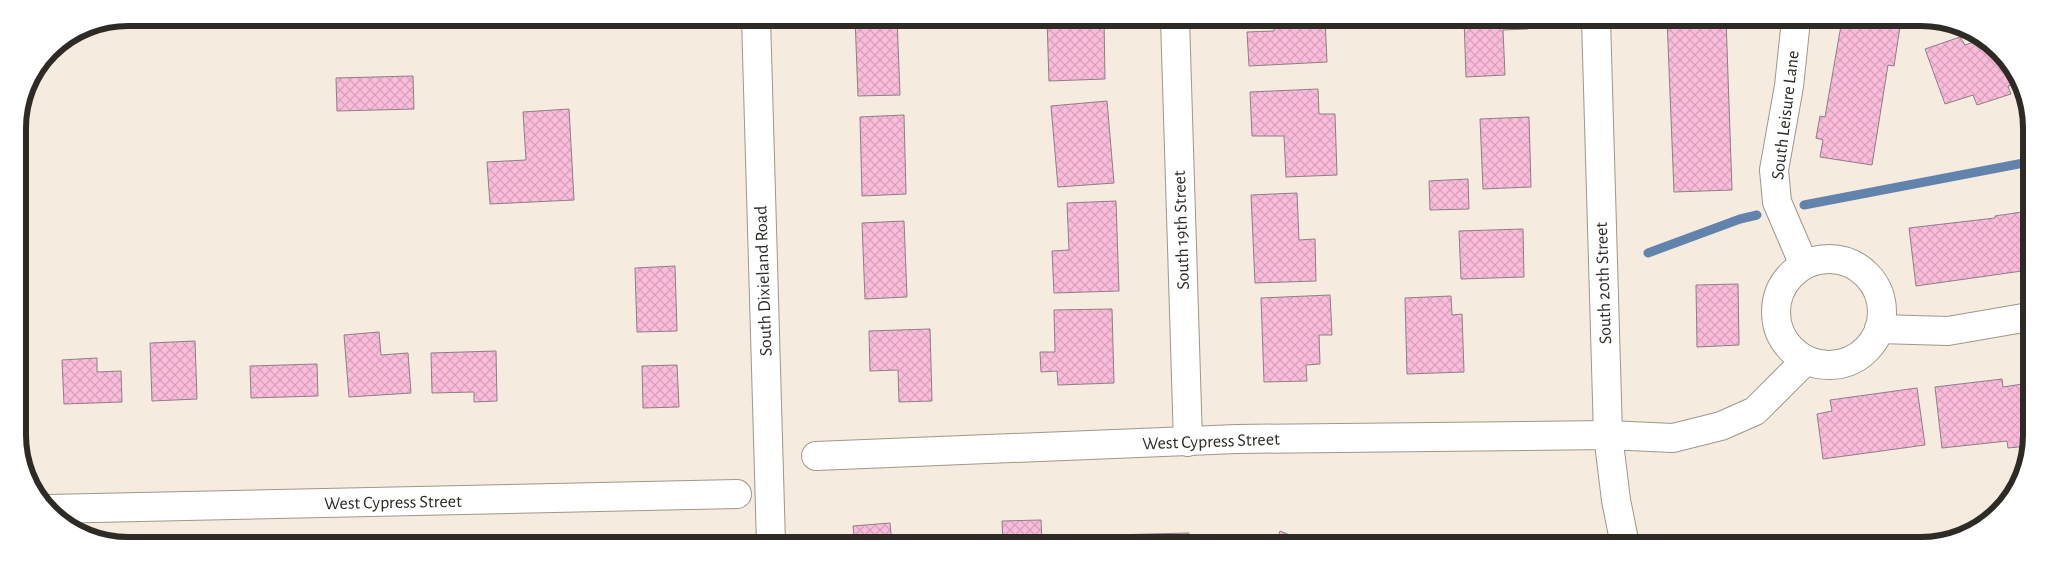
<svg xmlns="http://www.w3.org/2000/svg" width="2049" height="563" viewBox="0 0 2049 563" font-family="'Alegreya Sans',sans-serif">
  <defs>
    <pattern id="building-cross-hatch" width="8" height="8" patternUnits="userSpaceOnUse" patternTransform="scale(1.25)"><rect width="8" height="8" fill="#fbbbda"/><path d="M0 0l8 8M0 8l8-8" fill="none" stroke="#d7a1bb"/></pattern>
  </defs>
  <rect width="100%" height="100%" fill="#f5ebdf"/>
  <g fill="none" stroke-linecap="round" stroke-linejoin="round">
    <g stroke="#6183ac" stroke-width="9">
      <path d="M1804,205l225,-43"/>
      <path d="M1648,253l92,-34 17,-4"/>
    </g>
  </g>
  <g fill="url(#building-cross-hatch)" stroke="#8e7f86">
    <path d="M855,18h42l3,77 -42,1z"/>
    <path d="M1047,19h57l1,60 -56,2z"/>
    <path d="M1274,19h51l2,43 -78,4 -2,-34 27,-1z"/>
    <path d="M1464,19h63l1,10 -25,1 2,45 -39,2z"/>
    <path d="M1667,19h59l6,171 -58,2z"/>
    <path d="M1842,20h59l-7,46 -6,-1 -16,100 -52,-8 3,-17 -7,-2 4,-22 5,1z"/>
    <path d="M1960,37l5,8 15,-5 19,10 18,33 -9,3 3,8 -34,11 -4,-10 -28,9 -20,-55z"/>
    <path d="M413,76l1,33 -77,2 -1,-33z"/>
    <path d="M1318,89l1,25h16l2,61 -51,2 -2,-41h-32l-2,-44z"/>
    <path d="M1107,101l7,82 -56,4 -7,-81z"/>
    <path d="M569,109l5,91 -84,4 -3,-42 39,-2 -3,-48z"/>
    <path d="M904,115l2,79 -44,2 -2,-79z"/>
    <path d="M1529,117l2,70 -48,2 -3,-70z"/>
    <path d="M1468,179l1,30 -39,1 -1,-29z"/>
    <path d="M1297,193l2,47 16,-1 1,42 -61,2 -4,-88z"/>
    <path d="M1116,201l3,90 -65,2 -2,-42 17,-1 -2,-47z"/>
    <path d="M2029,211v59l-113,16 -7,-58 86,-10v-2z"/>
    <path d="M904,221l3,76 -42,2 -3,-76z"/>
    <path d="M1523,229l1,48 -63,2 -2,-48z"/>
    <path d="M675,266l2,65 -40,1 -2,-64z"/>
    <path d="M1738,284l1,61 -42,2 -1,-62z"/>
    <path d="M1330,295l2,40h-13l1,29 -14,1 1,16 -43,1 -3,-84z"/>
    <path d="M1451,296l1,19 10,-1 2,58 -57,2 -2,-76z"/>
    <path d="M1112,309l2,74 -56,2 -1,-14 -16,1 -1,-20h15l-1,-42z"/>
    <path d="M930,329l2,72 -33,1 -1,-32 -28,1 -1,-40z"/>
    <path d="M379,332l2,23 27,-2 3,40 -62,4 -5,-62z"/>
    <path d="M195,341l2,58 -45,2 -2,-58z"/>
    <path d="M496,351l1,50 -23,1v-10l-42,1 -1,-40z"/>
    <path d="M97,358v14l24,-1 1,31 -58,2 -2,-44z"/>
    <path d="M317,364l1,32 -67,2 -1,-32z"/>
    <path d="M677,365l2,42 -36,1 -1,-42z"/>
    <path d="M2002,379l1,8 26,-4v63l-21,2 -1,-7 -65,7 -7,-61z"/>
    <path d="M1917,388l8,57 -102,14 -6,-45 15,-3 -2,-11z"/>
    <path d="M1041,520l1,23 35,-1v2h-74l-1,-23z"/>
    <path d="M890,523l2,21h-37l-2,-18z"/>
    <path d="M1280,531l34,14h-39z"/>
    <path d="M1189,533v11h-78v-9z"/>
  </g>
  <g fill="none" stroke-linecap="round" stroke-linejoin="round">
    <g stroke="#9f978b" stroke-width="30">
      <g id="minor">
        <path d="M1175,19l13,423"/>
        <path d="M1596,19l12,416 8,65 9,45"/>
        <path d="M1796,20l-7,66 -15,84 3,32 27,63"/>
        <circle cx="1829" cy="312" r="53"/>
        <path d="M1879,329l69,2 81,-14"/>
        <path d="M816,456l421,-17 371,-4 65,3 48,-12 34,-15 51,-51"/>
        <path d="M48,509l689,-15"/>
      </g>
    </g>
    <g stroke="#9f978b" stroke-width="30">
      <path id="major" d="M756,18l15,526"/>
    </g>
    <use href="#minor" stroke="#fff" stroke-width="28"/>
    <use href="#major" stroke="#fff" stroke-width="28"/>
  </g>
  <g text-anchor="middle" stroke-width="4" stroke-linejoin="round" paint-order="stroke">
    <g font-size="18" fill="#2e2b26" stroke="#fff">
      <text transform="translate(1785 115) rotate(-83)" y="6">South Leisure Lane</text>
      <text transform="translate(1181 230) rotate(-92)" y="6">South 19th Street</text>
      <text transform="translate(763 281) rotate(-92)" y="6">South Dixieland Road</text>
      <text transform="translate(1603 283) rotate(-92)" y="6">South 20th Street</text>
      <text transform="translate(1211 441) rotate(-2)" y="6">West Cypress Street</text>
      <text transform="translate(393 502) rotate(-1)" y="6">West Cypress Street</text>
    </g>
  </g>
  <path d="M0 0H2049V563H0ZM128 26H1921A102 102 0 0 1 2023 128V435A102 102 0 0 1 1921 537H128A102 102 0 0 1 26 435V128A102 102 0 0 1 128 26Z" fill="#fff" fill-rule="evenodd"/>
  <path fill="none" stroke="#2e2b26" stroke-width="6" d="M128 26H1921A102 102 0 0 1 2023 128V435A102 102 0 0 1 1921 537H128A102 102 0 0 1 26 435V128A102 102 0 0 1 128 26Z"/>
</svg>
